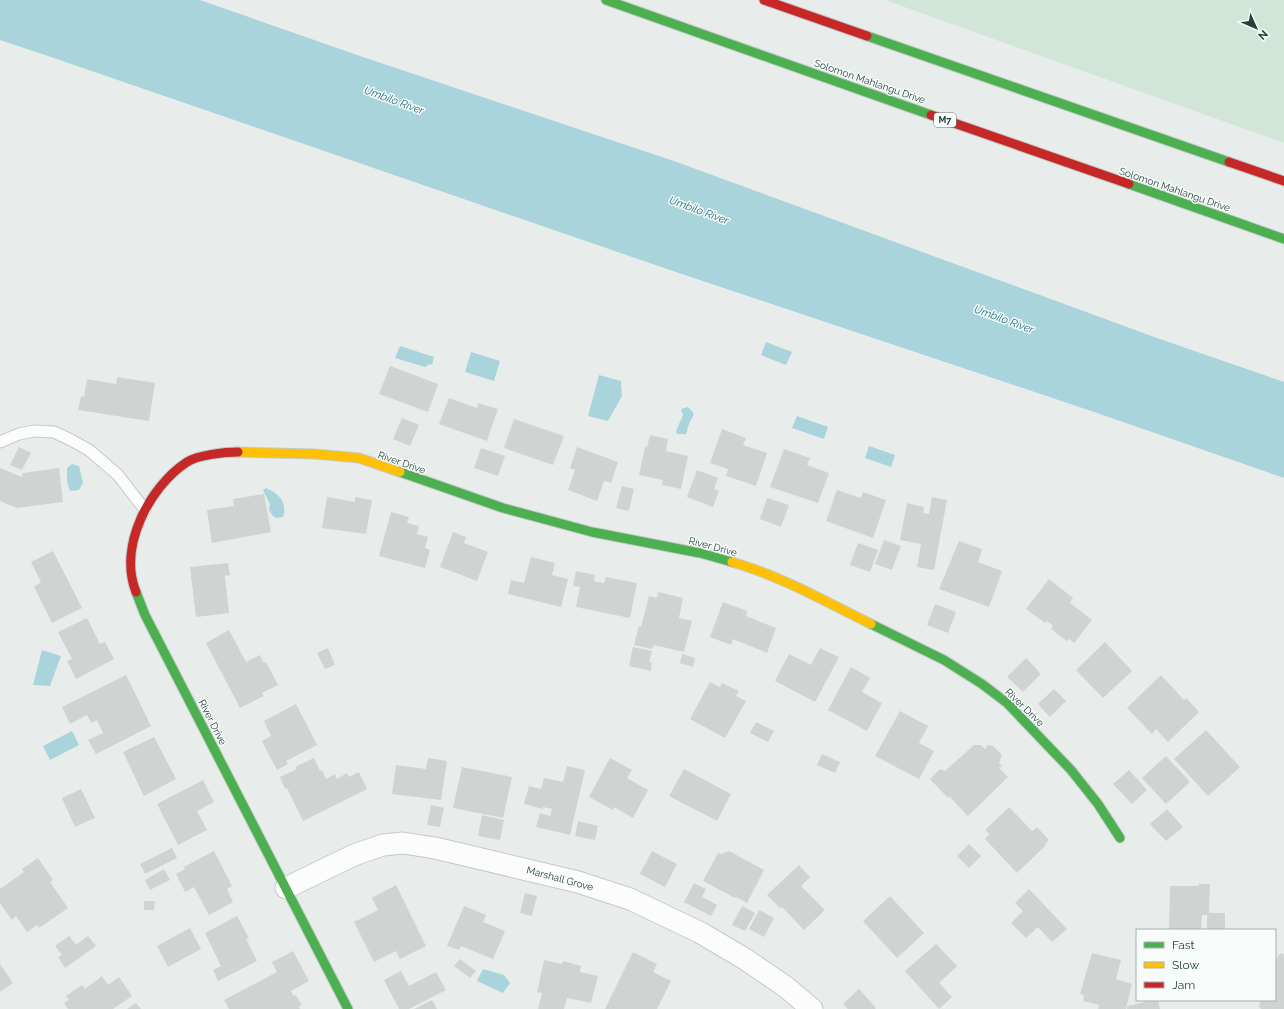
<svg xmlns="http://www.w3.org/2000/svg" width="1284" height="1009" viewBox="0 0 1284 1009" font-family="Raleway,sans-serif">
  <rect width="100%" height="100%" fill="#e8edeb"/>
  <path fill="#d1e6d8" d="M885,0h399v143z"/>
  <g fill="#a9d4db">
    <path d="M0,0h200l163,57 311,104 483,177 127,44v96l-184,-64 -430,-144 -622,-214 -48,-16z"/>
    <path d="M766,342l26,10 -6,13 -25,-10z"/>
    <path d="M400,346l34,11 -2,8 -2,-1 -5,3 -30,-9z"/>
    <path d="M471,352l29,9 -6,20 -29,-9z"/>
    <path d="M599,375l22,6 1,15 -14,25 -20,-5z"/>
    <path d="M688,407c9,9 5,7 1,17 -2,4 -1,6 -3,10h-9l-1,-3 7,-16 -2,-6z"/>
    <path d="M797,416l31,11 -4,12 -32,-11z"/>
    <path d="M869,446l26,9 -4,12 -26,-9z"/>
    <path d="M72,464l7,2 4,17 -4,7 -9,1 -3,-9v-14z"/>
    <path d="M266,488c12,5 22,14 17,29l-7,1 -3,-2 -4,-6 1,-6 -7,-14z"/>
    <path d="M42,650l19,6 -11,30 -17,-1z"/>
    <path d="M72,731l7,14 -29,15 -7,-14z"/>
    <path d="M483,969l21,6 6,8 -7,10 -26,-12z"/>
  </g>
  <g fill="#cfd4d2">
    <path d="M390,366l48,18 -10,28 -49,-18z"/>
    <path d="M117,377l38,6 -6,38 -71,-11 3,-14 3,1 3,-18 29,5z"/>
    <path d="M449,398l28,10 1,-5 20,6 -11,32 -48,-17z"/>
    <path d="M402,418l17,7 -9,21 -17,-7z"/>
    <path d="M514,419l50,17 -11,29 -49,-17z"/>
    <path d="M722,429l24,9 -3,7 24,8 -11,33 -30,-10 2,-7 -18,-6z"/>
    <path d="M650,435l18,4 -2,12 22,5 -7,33 -19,-4 1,-5 -24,-5 6,-28h2z"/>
    <path d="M19,447l12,6 -9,17 -12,-5z"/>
    <path d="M577,447l41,15 -7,21 -7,-2 -7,20 -29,-11 7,-20 -5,-2z"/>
    <path d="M481,448l24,8 -7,20 -24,-8z"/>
    <path d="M784,449l26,9 -3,7 22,8 -11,30 -48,-16z"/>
    <path d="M0,468l22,9 1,-4 36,-5 4,34 -46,6 -17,-7z"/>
    <path d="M697,470l21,8 -4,11 5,2 -6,16 -26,-10z"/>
    <path d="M622,486l12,3 -5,22 -13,-3z"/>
    <path d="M837,490l24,8 2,-6 23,8 -13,38 -47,-17z"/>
    <path d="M264,494l7,38 -59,11 -5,-33 27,-4 -1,-7z"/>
    <path d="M327,497l28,5v-5l17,3 -6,34 -44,-6z"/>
    <path d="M932,497l15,3 -13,70 -17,-3 4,-23 -21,-4 7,-37 17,4 -1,6 6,1z"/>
    <path d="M767,498l22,7 -8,22 -21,-8z"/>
    <path d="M391,512l18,5 -2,6 12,3 -2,8 11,3 -3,11 5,2 -5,18 -46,-12z"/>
    <path d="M453,532l13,5 -2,6 24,9 -11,29 -37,-14z"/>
    <path d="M884,540l17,6 -9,24 -17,-6z"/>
    <path d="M959,541l23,8 -4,13 24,9 -13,36 -50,-18z"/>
    <path d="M858,543l20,7 -8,22 -20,-7z"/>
    <path d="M53,551l29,57 -30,15 -18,-36 7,-5 -10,-20z"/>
    <path d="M531,557l24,6 -3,12 16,4 -7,28 -53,-13 3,-14 13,3z"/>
    <path d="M228,563l2,12 -5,1 4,37 -33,4 -6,-50z"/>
    <path d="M576,571l19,4 -1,6 10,2 2,-6 31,6 -7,35 -54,-11 4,-20 -7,-1z"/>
    <path d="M1049,579l24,19 -3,5 22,17 -18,23 -5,-4 -2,2 -16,-12 2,-3 -6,-5 -2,2 -19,-14z"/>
    <path d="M658,592l25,6 -4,20 13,3 -8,31 -30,-7 -2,4 -18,-4 5,-19 2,1 8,-31 8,2z"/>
    <path d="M723,602l24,9 -1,5 30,12 -9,25 -34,-14 -2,6 -21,-8z"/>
    <path d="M935,604l21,8 -8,21 -21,-8z"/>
    <path d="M87,618l13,26 5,-2 9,17 -38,20 -9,-18 5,-2 -14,-27z"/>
    <path d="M229,630l17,32 14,-7 4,8 2,-1 12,23 -16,8 2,3 -24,12 -34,-65z"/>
    <path d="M1105,642l27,29 -29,27 -27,-28z"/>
    <path d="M633,647l19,4 -3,11 3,1 -1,8 -22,-5z"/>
    <path d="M328,648l7,17 -10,4 -8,-16z"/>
    <path d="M820,648l19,9 -24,45 -40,-21 14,-27 22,11z"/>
    <path d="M682,654l13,4 -2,9 -13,-4z"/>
    <path d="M1026,658l15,16 -18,18 -16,-15z"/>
    <path d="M851,667l19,11 -8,14 20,11 -15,28 -39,-21z"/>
    <path d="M126,675l25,51 -55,28 -8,-14 15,-7 -6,-13 -6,3 -4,-8 -17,9 -8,-17z"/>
    <path d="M1161,675l23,25 2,-2 13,14 -31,30 -12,-13 -4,5 -25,-26z"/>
    <path d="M710,682l10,5 2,-4 17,8 -3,5 10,5 -21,37 -35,-19z"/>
    <path d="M1054,689l12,12 -16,16 -12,-13z"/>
    <path d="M296,704l21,41 -31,16 2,3 -11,6 -15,-29 9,-5 -7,-15z"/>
    <path d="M900,711l28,15 -9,17 15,8 -15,28 -44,-23z"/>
    <path d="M756,722l18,9 -6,11 -18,-9z"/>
    <path d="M1206,730l34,37 -32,29 -34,-37z"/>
    <path d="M154,737l22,42 -32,17 -21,-44z"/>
    <path d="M974,745h7l4,4 3,-4 5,1 9,9 -3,8 3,3 -3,2 9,9 -40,39 -19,-20 -1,2 -18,-19 10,-10 5,2z"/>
    <path d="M822,754l18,8 -5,11 -18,-8z"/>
    <path d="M1166,756l24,26 -24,22 -24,-26z"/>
    <path d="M314,758l6,13 2,-1 4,9 9,-5 2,5 10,-6 2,4 10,-5 8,17 -64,32 -16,-33 -2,1 -5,-12 17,-8 -2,-2z"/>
    <path d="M428,758l19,3 -6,39 -49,-6 4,-29 30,4z"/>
    <path d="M610,758l22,12 -5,8 21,12 -15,28 -19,-11 -1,3 -24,-13z"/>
    <path d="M567,766l18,4 -15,65 -34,-8 4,-14 10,3 2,-7 -9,-2v2l-19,-5 5,-18 12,3 3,-11 19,4z"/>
    <path d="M462,767l50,10 -9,41 -50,-10z"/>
    <path d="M684,769l47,25 -14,27 -48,-25z"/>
    <path d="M1129,770l18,20 -15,14 -19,-20z"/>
    <path d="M203,780l11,22 -17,9 10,19 -29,15 -21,-41z"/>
    <path d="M81,789l14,29 -20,9 -13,-29z"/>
    <path d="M431,805l13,3 -4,19 -13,-2z"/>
    <path d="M1008,808h2l22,23 5,-4 12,13 -4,4 1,1 -29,28 -32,-34 5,-5 -5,-4z"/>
    <path d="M1167,809l16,18 -17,14 -16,-17z"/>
    <path d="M482,815l22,5 -4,20 -22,-4z"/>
    <path d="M578,821l20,5 -3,14 -20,-4z"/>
    <path d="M969,844l12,12 -12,12 -12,-12z"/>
    <path d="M172,848l5,10 -32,16 -5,-10z"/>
    <path d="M214,851l18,35 -5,3 6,13 -24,13 -15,-28 -9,5 -9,-18 9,-5 -1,-2z"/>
    <path d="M652,851l25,13 -12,23 -25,-13z"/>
    <path d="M729,851l35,19 -17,33 -11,-6 -1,1 -32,-17 15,-28 3,1z"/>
    <path d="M38,858l15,22 -3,2 18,26 -29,20 -2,-3 -10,7 -11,-16 -4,4 -12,-17v-14l24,-17 -2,-3z"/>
    <path d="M799,865l11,12 -9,9 24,24 -21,20 -22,-23 -2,1 -13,-13z"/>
    <path d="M164,869l6,11 -20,10 -5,-10z"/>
    <path d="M694,883l12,6 -4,8 15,8 -6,11 -27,-14z"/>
    <path d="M1199,884h11l-1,29h16v17h-18v-15h-5l-1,15h-32l1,-44h29z"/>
    <path d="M396,885l30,61 -26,13 -4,-8 -22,11 -20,-40 24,-12 -6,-12z"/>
    <path d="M1029,889l38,40 -15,13 -14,-15 -12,11 -15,-15 12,-12 -8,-8z"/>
    <path d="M525,893l12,3 -5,20 -12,-3z"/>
    <path d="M890,896l34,37 -27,25 -34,-37z"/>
    <path d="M144,901h11l-1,9h-10z"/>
    <path d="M464,906l22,9 -3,7 22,9 -12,28 -32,-13 -2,4 -12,-4z"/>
    <path d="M742,906l13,7 -10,18 -13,-6z"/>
    <path d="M759,910l15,8 -10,19 -15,-8z"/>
    <path d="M237,916l12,22 -3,1 11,22 -39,20 -5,-11 8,-4 -16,-33z"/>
    <path d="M190,928l11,21 -33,18 -11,-21z"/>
    <path d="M69,936l7,9 12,-9 8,10 -31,22 -7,-11 4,-2 -7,-9z"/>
    <path d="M936,944l21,22 -18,17 13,14 -13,12 -34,-38z"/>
    <path d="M293,951l16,30 -18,10 3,5 2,-1 6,10 -3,1 1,3h-71l-5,-9 53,-28 -5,-10z"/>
    <path d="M633,952l24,12 -4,8 18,9 -14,28h-52z"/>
    <path d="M1092,953l29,7 -5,19 16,5 -6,25h-28l1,-4 -16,-4 1,-6 -4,-1z"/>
    <path d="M1281,953l3,2v54h-23l-2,-3 2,-6h14v-37l3,-7z"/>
    <path d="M460,959l16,12 -6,7 -16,-12z"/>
    <path d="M544,960l18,4 1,-3 18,5 -1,6 18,4 -7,27 -24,-5 -3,11h-26l4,-16 -5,-1z"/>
    <path d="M0,964l13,19 -13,9z"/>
    <path d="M401,971l8,15 27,-14 10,18 -37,19h-10l-15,-29z"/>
    <path d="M102,976l6,9 11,-8 13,19 -19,13h-45l-4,-6 5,-3 -3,-4 16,-11 3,4z"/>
    <path d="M859,989l17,19 -1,1h-27l-5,-5z"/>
    <path d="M432,1000l5,9h-23z"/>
    <path d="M1153,1000h5l2,9h-33v-3z"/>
    <path d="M136,1003l5,6h-14z"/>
  </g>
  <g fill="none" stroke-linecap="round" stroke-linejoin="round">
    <g stroke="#c5cac8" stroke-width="13">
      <path id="lane" d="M0,442l19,-8 15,-3 20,1 17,8 18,10 29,25 27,35"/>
    </g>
    <g stroke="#c5cac8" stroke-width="23">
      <path id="street" d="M286,888l68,-33 29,-10 20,-2 32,5 143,34 52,17 71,34 44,26 41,28 26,22"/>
    </g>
    <g stroke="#c3cbc8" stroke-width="11">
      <g id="fast">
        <path d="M606,0l325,115"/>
        <path d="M867,36l362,126"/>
        <path d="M1129,184l155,55"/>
        <path d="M400,472l103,36 89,24 108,21 32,9"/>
        <path d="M136,592l9,23 203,394"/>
        <path d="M871,624l73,36 38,24 25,19 64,67 27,34 22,34"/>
      </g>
    </g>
    <g stroke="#c3cbc8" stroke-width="11">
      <g id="slow">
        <path d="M238,452l77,2 44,4 41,14"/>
        <path d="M732,562c49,14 94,40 139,62"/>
      </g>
    </g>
    <g stroke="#c3cbc8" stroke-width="11">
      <g id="jam">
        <path d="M764,0l103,36"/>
        <path d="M931,115l198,69"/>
        <path d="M1229,162l55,19"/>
        <path d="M136,592c-18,-45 13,-105 51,-130 11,-7 38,-10 51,-10"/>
      </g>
    </g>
    <use href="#lane" stroke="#fcfcfc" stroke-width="11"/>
    <use href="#street" stroke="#fcfcfc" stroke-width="21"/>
    <use href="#fast" stroke="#4caf50" stroke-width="9"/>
    <use href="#slow" stroke="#ffc107" stroke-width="9"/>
    <use href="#jam" stroke="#c62828" stroke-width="9"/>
  </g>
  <g text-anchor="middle" stroke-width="3" stroke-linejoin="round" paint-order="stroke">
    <rect fill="#f7fbf9" stroke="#637a73" stroke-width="1" x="934" y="113" width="22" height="14" rx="3"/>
    <g font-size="9" font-weight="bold" fill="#24423a">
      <text x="945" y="123">M7</text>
    </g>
    <g font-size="10" fill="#24423a" stroke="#f7fbf9">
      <text transform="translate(870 81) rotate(19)" y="4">Solomon Mahlangu Drive</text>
      <text transform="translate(1175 189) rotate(19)" y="4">Solomon Mahlangu Drive</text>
      <text transform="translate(402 462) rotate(19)" y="4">River Drive</text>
      <text transform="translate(713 546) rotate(15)" y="4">River Drive</text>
      <text transform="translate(1025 707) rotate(44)" y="4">River Drive</text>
      <text transform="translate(213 722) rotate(63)" y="4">River Drive</text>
      <text transform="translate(560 878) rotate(15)" y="4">Marshall Grove</text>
    </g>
    <g font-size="11" font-style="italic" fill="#1c6f80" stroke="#f7fbf9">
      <text transform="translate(394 100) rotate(20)" y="4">Umbilo River</text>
      <text transform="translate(699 210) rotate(20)" y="4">Umbilo River</text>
      <text transform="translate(1004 319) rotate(20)" y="4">Umbilo River</text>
    </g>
  </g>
  <rect x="1136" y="929" width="140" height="72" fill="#f7fbf9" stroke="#a3b1ad"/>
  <rect x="1144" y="942" width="20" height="6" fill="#4caf50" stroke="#a3b1ad"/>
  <text x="1172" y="949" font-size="12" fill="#24423a">Fast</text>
  <rect x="1144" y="962" width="20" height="6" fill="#ffc107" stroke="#a3b1ad"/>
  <text x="1172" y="969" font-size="12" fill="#24423a">Slow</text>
  <rect x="1144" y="982" width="20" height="6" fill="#c62828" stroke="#a3b1ad"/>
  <text x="1172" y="989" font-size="12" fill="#24423a">Jam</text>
  <g transform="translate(1256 28) rotate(135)" stroke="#f7fbf9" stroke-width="3" paint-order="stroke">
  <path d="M0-3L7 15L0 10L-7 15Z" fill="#24423a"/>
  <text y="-6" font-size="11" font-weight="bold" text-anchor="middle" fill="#24423a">N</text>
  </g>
</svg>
